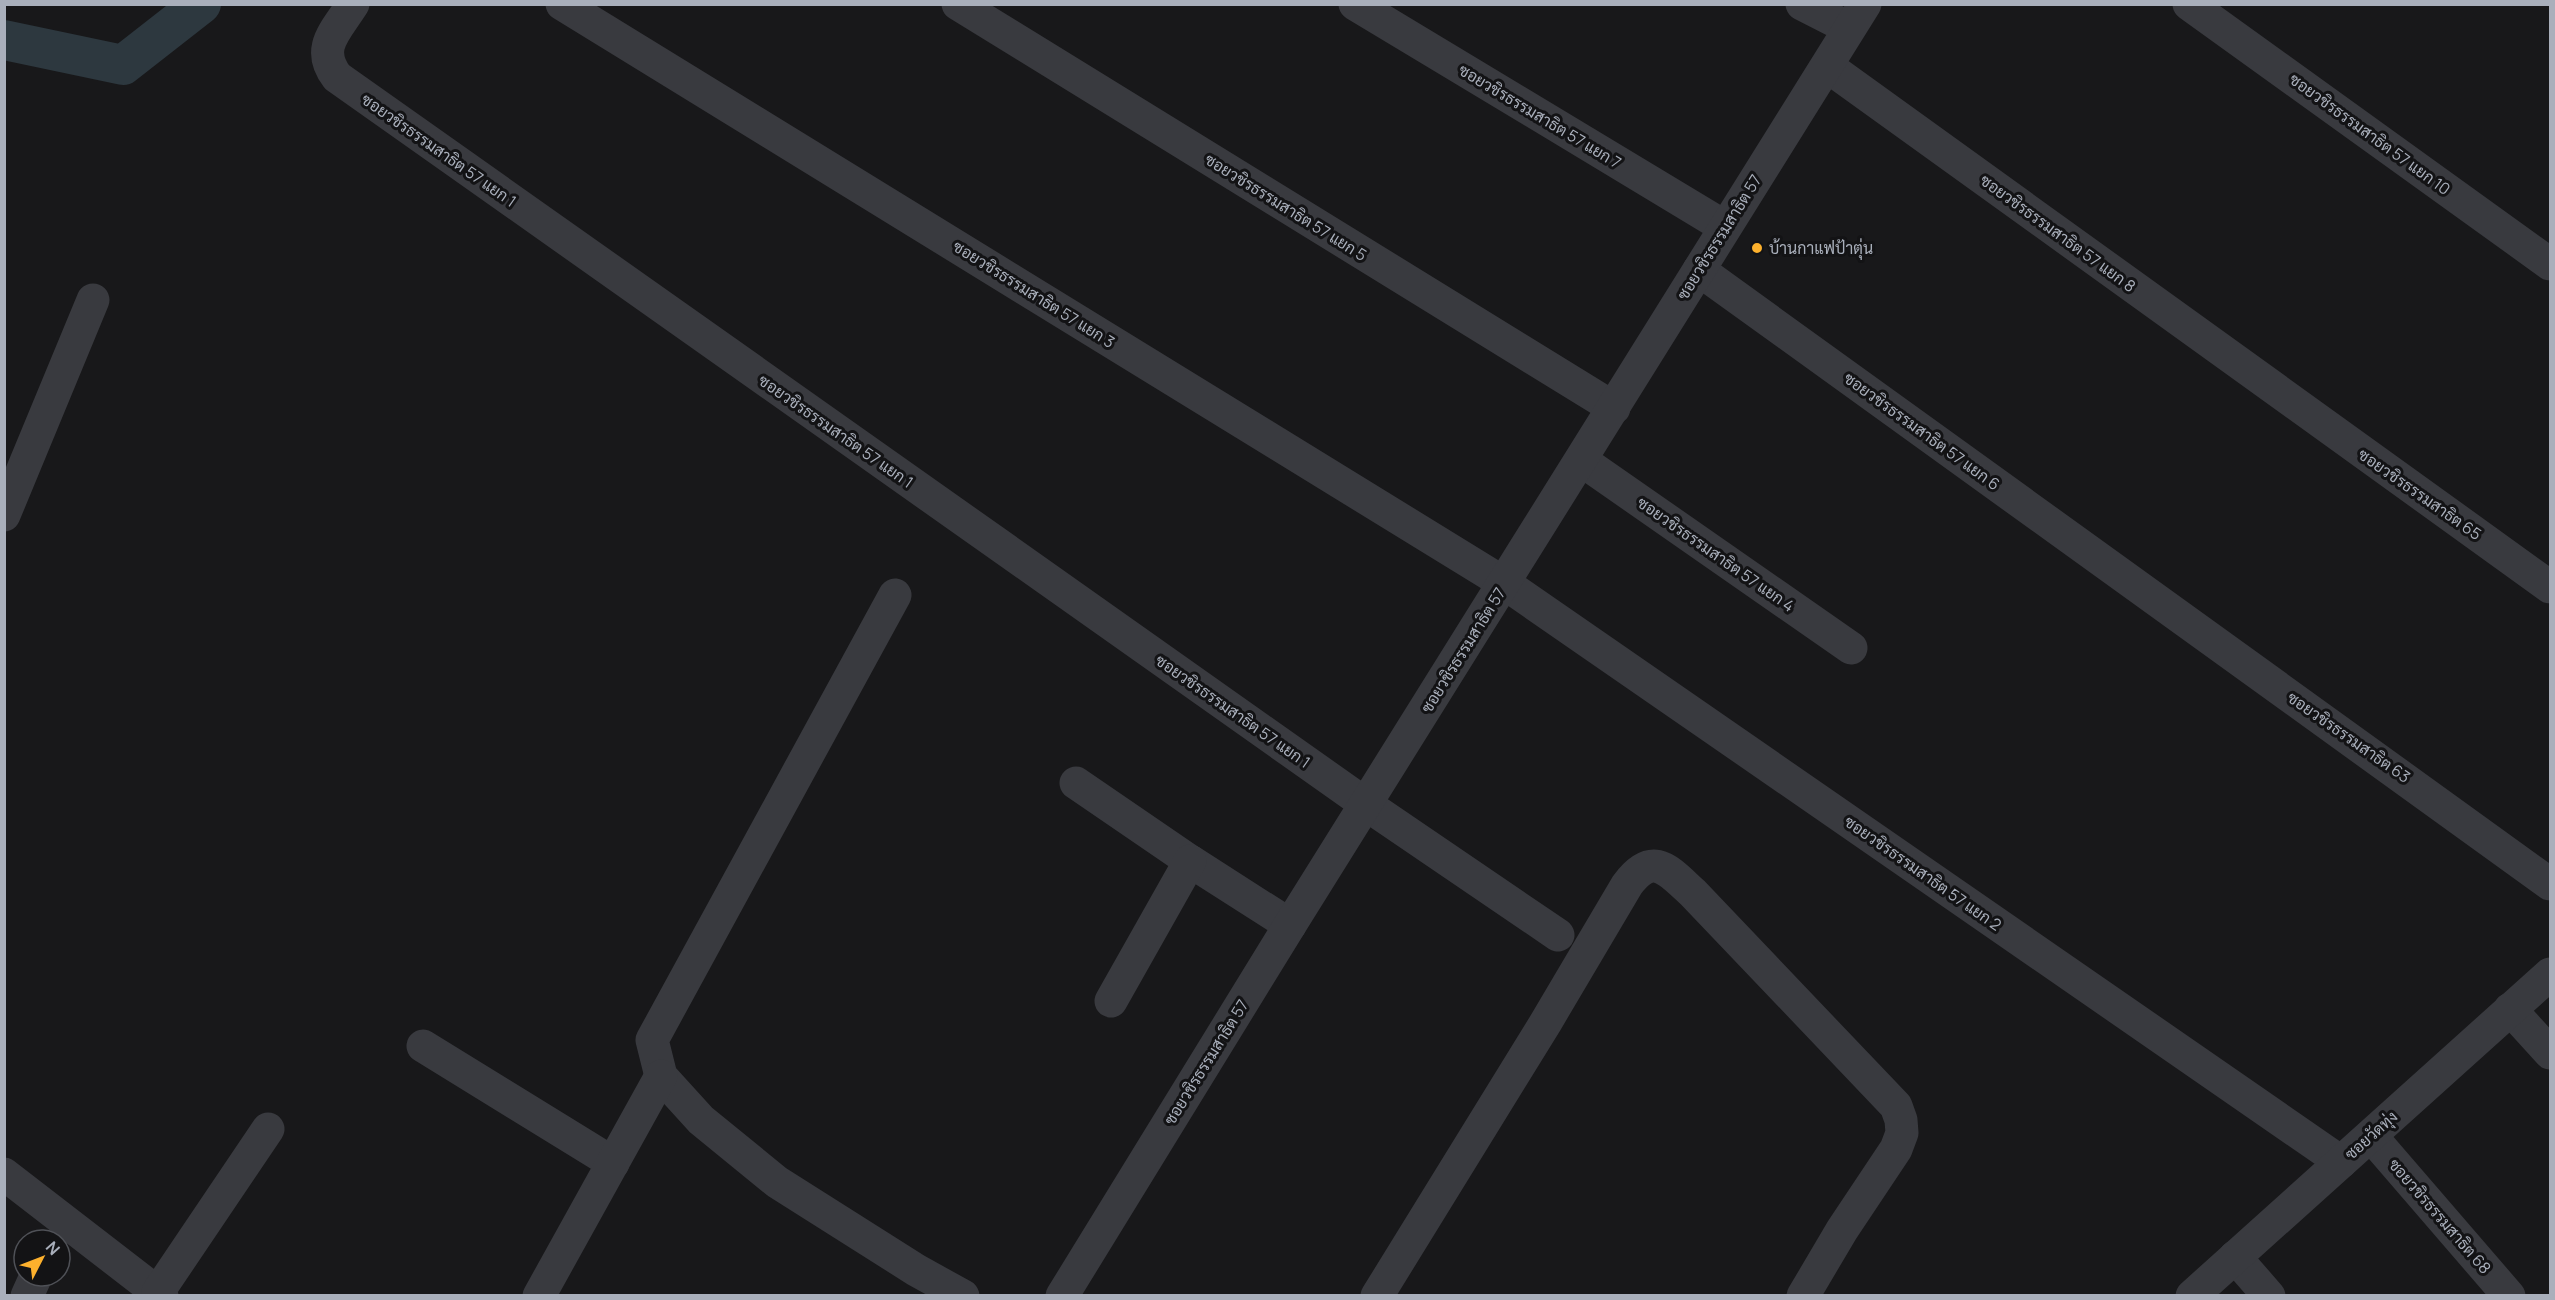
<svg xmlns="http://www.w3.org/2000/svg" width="2555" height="1300" viewBox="0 0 2555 1300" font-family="Manrope,Sarabun,sans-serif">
  <rect width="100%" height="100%" fill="#18181a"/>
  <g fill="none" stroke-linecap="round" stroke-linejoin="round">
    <path stroke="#2d383f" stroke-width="40" d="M4,40l119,25 78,-61"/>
    <g stroke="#393a3f" stroke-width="33">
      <path d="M353,4c-17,27 -38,44 -16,73l1030,728 191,130"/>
      <path d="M562,4l942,579 837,579"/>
      <path d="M958,4l656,404"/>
      <path d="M1355,4l370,223"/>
      <path d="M1802,4l47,24"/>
      <path d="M2189,4l361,260"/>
      <path d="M1827,66l723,521"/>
      <path d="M1699,270l851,614"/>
      <path d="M1581,460l270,188"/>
      <path d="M4,515l89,-215"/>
      <path d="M895,595l-243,445 9,36 40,44 76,62 139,88 47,26"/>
      <path d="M1076,783l114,78 100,64"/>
      <path d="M1111,1001l79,-140"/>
      <path d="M2510,1009l40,44"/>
      <path d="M423,1046l190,117"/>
      <path d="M2371,1136l138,160"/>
      <path d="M4,1174l158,122"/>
      <path d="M2235,1257l34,39"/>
      <path d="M158,1292l110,-163"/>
      <path d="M27,1296l9,-20"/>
      <path d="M539,1296l122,-220"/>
      <path d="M1062,1296l228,-371 575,-921"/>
      <path d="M1377,1296l169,-274 81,-137c26,-35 41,-15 66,8l203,213 5,14 1,13 -6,16 -54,81 -39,66"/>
      <path d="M2192,1296l358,-322"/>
    </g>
  </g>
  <circle fill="#fdb12d" stroke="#131315" stroke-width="2" cx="1757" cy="248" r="6"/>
  <g text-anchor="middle" stroke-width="6" stroke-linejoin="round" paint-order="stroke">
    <g font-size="16" fill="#a9afbb" stroke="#131315">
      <text transform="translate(1540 116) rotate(31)" y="6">ซอยวชิรธรรมสาธิต 57 แยก 7</text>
      <text transform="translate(2370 134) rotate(36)" y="6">ซอยวชิรธรรมสาธิต 57 แยก 10</text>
      <text transform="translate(439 150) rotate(35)" y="6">ซอยวชิรธรรมสาธิต 57 แยก 1</text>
      <text transform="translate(1286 207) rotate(32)" y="6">ซอยวชิรธรรมสาธิต 57 แยก 5</text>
      <text transform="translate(2058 233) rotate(36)" y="6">ซอยวชิรธรรมสาธิต 57 แยก 8</text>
      <text transform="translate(1719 237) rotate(-58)" y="6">ซอยวชิรธรรมสาธิต 57</text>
      <text transform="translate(1034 294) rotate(32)" y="6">ซอยวชิรธรรมสาธิต 57 แยก 3</text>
      <text transform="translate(836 431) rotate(35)" y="6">ซอยวชิรธรรมสาธิต 57 แยก 1</text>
      <text transform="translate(1922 431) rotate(36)" y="6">ซอยวชิรธรรมสาธิต 57 แยก 6</text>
      <text transform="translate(2420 494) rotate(35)" y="6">ซอยวชิรธรรมสาธิต 65</text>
      <text transform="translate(1716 554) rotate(35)" y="6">ซอยวชิรธรรมสาธิต 57 แยก 4</text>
      <text transform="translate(1463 650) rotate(-58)" y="6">ซอยวชิรธรรมสาธิต 57</text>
      <text transform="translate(1233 711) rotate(35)" y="6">ซอยวชิรธรรมสาธิต 57 แยก 1</text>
      <text transform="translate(2349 737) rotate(35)" y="6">ซอยวชิรธรรมสาธิต 63</text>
      <text transform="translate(1923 873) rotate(35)" y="6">ซอยวชิรธรรมสาธิต 57 แยก 2</text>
      <text transform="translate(1206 1062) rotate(-58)" y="6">ซอยวชิรธรรมสาธิต 57</text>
      <text transform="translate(2371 1135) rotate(-42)" y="6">ซอยวัดทุ่ง</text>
      <text transform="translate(2440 1216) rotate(49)" y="6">ซอยวชิรธรรมสาธิต 68</text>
    </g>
    <g font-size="16" fill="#a9afbb" stroke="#131315" text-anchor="start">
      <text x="1769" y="254">บ้านกาแฟป้าตุ่น</text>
    </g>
  </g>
  <rect width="2555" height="1300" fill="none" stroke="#a9afbb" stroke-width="12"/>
  <g transform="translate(42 1258) rotate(48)"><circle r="28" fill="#131315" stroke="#4f5157" stroke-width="1.5"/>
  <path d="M0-4.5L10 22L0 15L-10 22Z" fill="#fdb12d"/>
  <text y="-9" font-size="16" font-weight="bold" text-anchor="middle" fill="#a9afbb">N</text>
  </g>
</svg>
